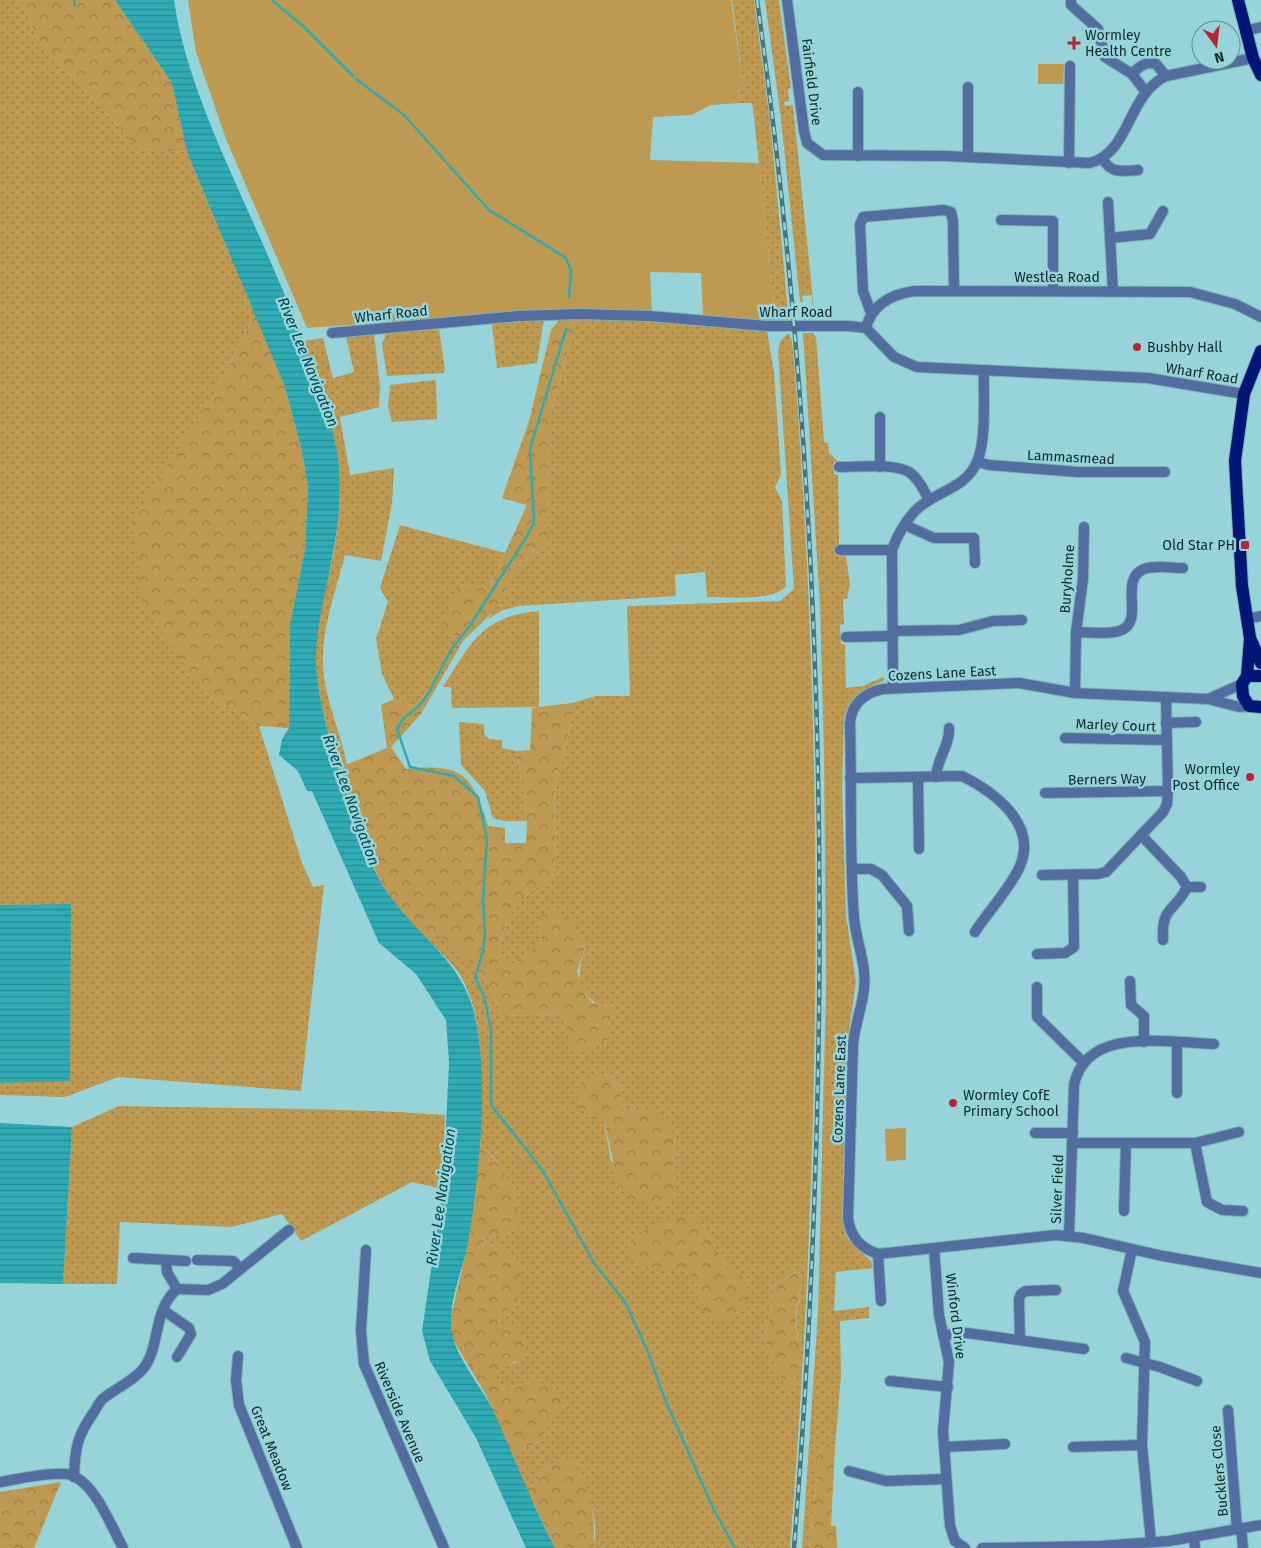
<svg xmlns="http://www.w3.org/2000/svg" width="1261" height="1548" viewBox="0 0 1261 1548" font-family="'Fira Sans',sans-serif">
  <defs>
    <pattern id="grass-dots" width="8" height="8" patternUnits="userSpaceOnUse" patternTransform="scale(1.25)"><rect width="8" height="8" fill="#bd9951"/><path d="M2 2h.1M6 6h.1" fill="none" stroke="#987d43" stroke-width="1.8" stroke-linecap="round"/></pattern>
    <pattern id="forest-crowns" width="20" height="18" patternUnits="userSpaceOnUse" patternTransform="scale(1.25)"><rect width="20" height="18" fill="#bd9951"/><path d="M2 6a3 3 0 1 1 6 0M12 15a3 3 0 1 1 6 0" fill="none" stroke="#987d43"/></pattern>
    <pattern id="water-rules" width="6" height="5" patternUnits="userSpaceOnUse" patternTransform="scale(1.25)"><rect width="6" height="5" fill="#2fabb5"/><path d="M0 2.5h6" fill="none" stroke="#278b93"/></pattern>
  </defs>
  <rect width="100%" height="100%" fill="#96d4d9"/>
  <g fill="url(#grass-dots)" fill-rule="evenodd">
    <path d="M0,0h22l14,37 103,112 48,3 68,162 -39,77 -14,300 57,35 43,137 11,24 11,-2 -23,206 -183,-14 -53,20 -65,-2z"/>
    <path d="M732,0h22l16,121 19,200h-13l-23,-212 -1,-6h-12l-2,-16 5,-1z"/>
    <path d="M765,0h14l12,88 -3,1 1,12 -5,1 1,4 8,-1 22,214 -12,1 -2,-15h2l1,6 9,-1 -1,-15 -10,1 1,6h-3l-19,-183z"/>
    <path d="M623,318l144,13 7,41 7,103 -6,12 7,14 4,85c-12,16 -59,11 -79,11l-2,-25 -30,3 1,21 -157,10 -16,4 -15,9 16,-24 11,-27 32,-23 1,-123 29,-103z"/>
    <path d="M544,320l-7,43 -40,5 -5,-44z"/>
    <path d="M439,329l6,41 -2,3 -56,3 -5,-31 4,-12z"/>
    <path d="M803,333h10l3,4 8,105 4,1 1,10 10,9h-6l1,12 4,1 1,62v8l-3,1 1,10h9l4,28 -3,15h-4l1,25 -4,1 1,19h4l1,44 17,-2 20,-9 2,3 -19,9 -11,8 -7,9 -4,12 -2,69 4,128 10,67 -9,62 -5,177 6,18 23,22 2,7 -37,4 -2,39 35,-4v11l-29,3 1,54 -6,73 -8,-5 -7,4 -11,101h-7l16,-235 8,-324 -2,-238 -4,-146z"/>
    <path d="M374,334l6,52 -1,21 -39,10 10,58 44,-7 -2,35 -11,58 -36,-6c-9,36 -24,75 -22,113 2,32 18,64 24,97l-9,3c-9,-33 -20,-69 -22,-104 -2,-36 10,-73 17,-108 4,-22 7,-46 7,-68 1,-50 -21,-100 -36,-147l19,-3 10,40 21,-6 -8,-35z"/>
    <path d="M787,334h3l3,13c32,399 29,802 -3,1201h-200c15,-15 -6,-68 -13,-85l-14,-5 -17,9 -10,15 -10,6 -15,-34 33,-14 -13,-58 -29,7 -8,-17 23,-10 -18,-38 2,-10 12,-6 -31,-60 4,-11 31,-6 -20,-70 -17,-19c0,-50 8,-126 -22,-170 -8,-11 -19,-21 -29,-31l7,-11 28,24 24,29 14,33 58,-2 48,25v-13l6,-15c-37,-14 -40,-26 -29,-63l-46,-30 3,24 -27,21 -10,1 -6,-12 8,-33 21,-25 24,-17c7,-27 1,-56 3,-84 3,-31 18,-59 17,-90l24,-7h34l-3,-87 1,-3 152,-5 14,-12 -16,-238 2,-9zM605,1074l16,13 1,16 4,8 29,-1 20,27 -3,27 3,34 -25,1 -39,-38 -7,-41zM698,1217l27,47 24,16 -3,10 -48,13v-21l-18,-15zM794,1272l7,1c2,13 -3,26 -4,39 -2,12 2,22 1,32 0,15 -8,32 -11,46l-22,-49 10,-55z"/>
    <path d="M436,380l1,39 -45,3 -4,-16 2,-21z"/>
    <path d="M400,525l105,28 -16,35 -28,-4 -11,48 13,9 -24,42 -4,-1 -21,25 -20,-8 -12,-25 -6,-35 12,-37 -8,-14z"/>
    <path d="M539,611v96l-87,1 -1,-21h-8c28,-44 39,-71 96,-76z"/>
    <path d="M459,722l25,2v10l5,5 13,1v8l15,3 10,70h-23l-11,-3 -8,-27 -24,-26z"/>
    <path d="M119,1106c109,3 217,1 326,9l-2,74 -31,-7 -111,59 -19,-27 -51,13 -111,-5 -3,62h-54l9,-157z"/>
  </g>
  <g fill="url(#forest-crowns)">
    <path d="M22,0h93l57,83 15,69 -48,-3 -103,-112z"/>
    <path d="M255,314l30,73 17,64 6,36 -3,63 -15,74 -1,104 -30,-2 -57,-35 -60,-89 -9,-84 83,-127z"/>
    <path d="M577,319l-29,103 -1,123 -32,23 -11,27 -9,15 -32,31 -13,-9 -6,-10 9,-27 8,-11 28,4 38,-83 -25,-7 27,-77 22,-91 8,-10z"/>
    <path d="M436,682l3,1 -18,31 -30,33 15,22c55,-6 66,4 82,57l17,2v15h21l1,-22 -10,-70 13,-1 2,-42 40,-5c1,31 -14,59 -17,90 -2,28 4,57 -3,84l-24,17 -21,25 -8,33 6,12 10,-1 27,-21 -3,-24 10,-8 26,13 10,25 -8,24 8,23 8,8h16l5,8 -6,15v13l-12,7 -21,4 -15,-36 -58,2 -14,-33 -24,-29 -28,-23 -7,10c-14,-14 -30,-29 -41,-47 -23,-38 -37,-83 -50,-126l49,-20 -6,-43 13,-6 20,8z"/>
    <path d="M605,1074l16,13 1,16 4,8 29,-2 20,28 -3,27 3,34 -7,7 -14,1 -4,-7 -19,1 -13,-17 -14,-63 -15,-2 -11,-13 1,-18 8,-9z"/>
    <path d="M480,1142c21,23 47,56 37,89l-31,6 -4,10 22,-1 16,21 1,27 -8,14 -12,6 -2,9 18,4 8,13 1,16 -31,17 7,16 29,-7 21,3 10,12 2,11 -21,12 1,20 -33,14 -25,-59 -34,-57 -2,-18 17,-72z"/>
    <path d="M685,1215l13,2 27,47 24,16 -3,10 2,14 -20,16 -19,-1 -11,-16v-21l-18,-15 -30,2 -20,-16 1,-16 30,-15z"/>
    <path d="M795,1272l6,1c2,14 -4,28 -5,42 0,10 1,18 2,28 2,13 -1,29 -3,42l-8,6 -22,-50 10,-55z"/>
    <path d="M827,1443l8,5 -4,78h5l1,22h-28l11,-102z"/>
    <path d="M563,1458l14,5c12,26 20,54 16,83l-3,2h-35l-29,-60 10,-6 10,-15z"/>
    <path d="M61,1482l-27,66h-34v-56z"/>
  </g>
  <g fill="#bd9951">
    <path d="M188,0h543l12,86 -5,2 2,15 -29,2 -20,10 -38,2 -3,43 109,3 17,158 -73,-5 -2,-43 -51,-1 2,41 -60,-4 -42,1 -243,18 -81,-189 -30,-87z"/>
    <path d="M1038,64h26l-1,20h-25z"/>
    <path d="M906,1128v32l-20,1 -1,-32z"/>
  </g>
  <g fill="url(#water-rules)">
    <path d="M115,0h59c8,55 29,107 50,157 31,71 65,141 90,214 9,26 18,53 23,80 6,34 2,73 -5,107 -6,35 -17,71 -16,106 2,39 18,92 30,130 10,33 25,77 46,105 30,40 69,63 82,113 16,65 5,165 -6,231 -5,26 -18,54 -17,81 0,29 30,61 43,88 20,45 38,92 61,136h-29l-50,-110 -46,-77 -8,-30 21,-142 6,-127 -3,-42 -30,-46 -37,-31 -67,-152h-5l-9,-20 -19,-16 3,-16 7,-11 1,-104 15,-74 3,-62 -6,-37 -17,-64 -98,-235 -15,-69z"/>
    <path d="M71,904l-1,177 -70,2v-178z"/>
    <path d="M0,1123l72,4 -9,157 -63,-1z"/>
  </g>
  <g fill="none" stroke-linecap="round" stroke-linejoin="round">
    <g stroke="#2fabb5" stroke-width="2.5">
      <path d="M74,0l1,5"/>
      <path d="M272,0l31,26 50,50"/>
      <path d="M356,79l48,36 85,95 77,48 5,13 -2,26"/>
      <path d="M566,329l-36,120 4,73 -7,14 -58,91 -18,23 -22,42 -10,14 -16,13 -6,10 13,38 44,9 24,21 9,42 -4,62 2,34 -2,16 -8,27 9,18 7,33v76l52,66 51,92 31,39 23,50 16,45 49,111 22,40"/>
    </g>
    <g stroke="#7bb2b6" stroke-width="12">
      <g id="minor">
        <path d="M787,0l17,131 3,12 16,12 123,1 144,7c41,-11 36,-67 76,-87l87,-18"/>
        <path d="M1071,0v5l27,24 7,28 27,17"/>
        <path d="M1245,31l16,-4"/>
        <path d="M1145,91l-13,-17c8,-8 13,-13 24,-10l10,12"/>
        <path d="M858,92v64"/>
        <path d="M968,157v-70"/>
        <path d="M1103,159c8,15 19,12 35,11"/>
        <path d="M1069,163l1,-97"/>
        <path d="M1108,202l5,89"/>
        <path d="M1001,220l52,1v70"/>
        <path d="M1110,238l40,-4 13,-23"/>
        <path d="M871,313l-8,-22 -3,-66 3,-8 81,-7 7,2 2,9 1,70"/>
        <path d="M866,328c6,-24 26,-34 49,-37l275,1 45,12 26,13"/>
        <path d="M332,333l187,-17 60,-2 70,2 118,10h81l18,2 28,29 23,10 231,11 96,16"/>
        <path d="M880,417v50"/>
        <path d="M977,462l12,3 89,7h87"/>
        <path d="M839,467c18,0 55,-4 70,5 9,6 15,18 20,28"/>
        <path d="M905,525l29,13h40l1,25"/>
        <path d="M840,550h52"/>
        <path d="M1247,619l14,-3"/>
        <path d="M893,631l66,-1 34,-9 29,-1"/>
        <path d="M1076,632c13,0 30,3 43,-1 28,-8 -2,-51 25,-62 11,-4 27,-1 39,-1"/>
        <path d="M846,637l47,-1"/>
        <path d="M893,688l-1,-138c5,-14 13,-28 23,-39 19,-20 50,-21 62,-49 10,-24 6,-65 7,-91"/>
        <path d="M1075,693l1,-61 7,-53 1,-52"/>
        <path d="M1208,699l34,-15"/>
        <path d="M1249,706l-10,1 -31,-8 -133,-6 -56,-10 -136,6c-19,4 -32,15 -33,35 2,65 -1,129 4,194 2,23 13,47 10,71 -2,18 -9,36 -11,55l-5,175c3,19 13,29 30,35l178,-19 28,3 79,18 98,17"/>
        <path d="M1166,723l30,-1"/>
        <path d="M1065,738l102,2"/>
        <path d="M918,777l1,72"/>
        <path d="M936,777c1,-19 14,-31 13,-49"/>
        <path d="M850,778l112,-2c32,16 76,48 58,90 -10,23 -31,44 -45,66"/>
        <path d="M1045,793l123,-2"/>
        <path d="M1141,835l40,42 6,10c-12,25 -26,19 -24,53"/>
        <path d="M852,869h19l11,6 25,31 2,25"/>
        <path d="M1042,875l56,-1 8,-2 57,-60 4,-8 1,-13 -2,-94"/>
        <path d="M1187,887h14"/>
        <path d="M1037,954l28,-1 9,-6 -1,-72"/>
        <path d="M1130,981l1,24 13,11v26"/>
        <path d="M1037,987v30l47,46"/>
        <path d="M1177,1043v50"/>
        <path d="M1035,1133h38"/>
        <path d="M1072,1143h123l44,-11"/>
        <path d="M1195,1143l12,59 15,8 21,1"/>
        <path d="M1124,1211l2,-68"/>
        <path d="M1069,1236l5,-151c12,-60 96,-42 140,-41"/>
        <path d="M934,1248l5,67 10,47 -6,69 7,95 5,15 10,7"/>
        <path d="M1132,1249l-9,42 22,51 -3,103 9,97"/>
        <path d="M366,1250l-5,81 3,33 80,184"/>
        <path d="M878,1254l3,47"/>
        <path d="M133,1258l53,3"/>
        <path d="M166,1260l1,12 10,17"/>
        <path d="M197,1260l36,1 8,8"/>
        <path d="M163,1310l26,18 2,6 -14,23"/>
        <path d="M943,1335l24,-2 117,16"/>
        <path d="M1020,1340l-1,-41 2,-5 5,-3 30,-1"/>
        <path d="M238,1356l-2,24 3,25 58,143"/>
        <path d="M1126,1358l34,9 37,14"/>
        <path d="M890,1381l58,6"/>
        <path d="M1228,1410l9,119"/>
        <path d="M944,1447l61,-3"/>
        <path d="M1073,1447l69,-2"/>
        <path d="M849,1471l37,10 60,-2"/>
        <path d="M74,1477c1,-29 3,-41 20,-65 3,-5 6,-12 11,-15 12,-9 28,-16 38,-28 18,-22 9,-58 34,-80l31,1 14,-6 67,-54"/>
        <path d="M0,1482c18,-3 48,-10 66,-8 27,3 45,52 57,74"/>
        <path d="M1241,1528l2,20"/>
        <path d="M1194,1537l1,11"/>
        <path d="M982,1548l119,-2 68,-5 92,-16"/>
      </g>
    </g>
    <g stroke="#7bb2b6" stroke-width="14">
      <g id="primary">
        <path d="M1238,0l15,58 8,17"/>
        <path d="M1261,351l-17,43 -9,67 7,125 8,52 11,25"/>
        <path d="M1247,676l3,-37"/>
        <path d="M1261,676h-14l-5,8 1,12 6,10 12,1"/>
      </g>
    </g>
    <use href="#minor" stroke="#536da0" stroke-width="10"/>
    <use href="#primary" stroke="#001576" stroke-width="12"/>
    <g stroke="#4a7477" stroke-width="4.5">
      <path id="rail" d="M757,0c72,510 78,1035 37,1548"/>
    </g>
    <use href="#rail" stroke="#96d4d9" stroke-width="2.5" stroke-dasharray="8" stroke-linecap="butt"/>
  </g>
  <g fill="#b72630" stroke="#96d4d9" stroke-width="2">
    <path d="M1071.5 35.5h5v5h5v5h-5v5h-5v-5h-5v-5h5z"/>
    <circle cx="1137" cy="347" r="5"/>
    <rect x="1240" y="540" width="10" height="10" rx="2.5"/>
    <circle cx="1250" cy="777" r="5"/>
    <circle cx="953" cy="1103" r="5"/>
  </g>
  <g text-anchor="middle" stroke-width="5" stroke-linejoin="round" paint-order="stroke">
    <g font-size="14" fill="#102a2c" stroke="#96d4d9" text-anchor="start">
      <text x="1085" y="40">Wormley<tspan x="1085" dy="16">Health Centre</tspan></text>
      <text x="1147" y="352">Bushby Hall</text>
      <text x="1235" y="550" text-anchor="end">Old Star PH</text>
      <text x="1240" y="774" text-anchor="end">Wormley<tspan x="1240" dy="16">Post Office</tspan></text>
      <text x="963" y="1100">Wormley CofE<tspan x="963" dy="16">Primary School</tspan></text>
    </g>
    <g font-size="14" fill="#102a2c" stroke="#96d4d9">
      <text transform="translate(812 82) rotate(83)" y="5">Fairfield Drive</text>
      <text x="1057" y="282">Westlea Road</text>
      <text x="796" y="317">Wharf Road</text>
      <text transform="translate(391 314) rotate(-6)" y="5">Wharf Road</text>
      <text transform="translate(1202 373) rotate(9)" y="5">Wharf Road</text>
      <text transform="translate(1071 457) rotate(3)" y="5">Lammasmead</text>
      <text transform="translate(1067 579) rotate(-86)" y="5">Buryholme</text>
      <text transform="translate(942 673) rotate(-3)" y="5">Cozens Lane East</text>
      <text transform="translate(1116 725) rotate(2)" y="5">Marley Court</text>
      <text transform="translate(1107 779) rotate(-1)" y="5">Berners Way</text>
      <text transform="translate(839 1089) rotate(-88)" y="5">Cozens Lane East</text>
      <text transform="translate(1057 1189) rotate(-88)" y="5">Silver Field</text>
      <text transform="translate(956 1316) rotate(83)" y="5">Winford Drive</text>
      <text transform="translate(400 1412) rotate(67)" y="5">Riverside Avenue</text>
      <text transform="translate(272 1448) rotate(68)" y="5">Great Meadow</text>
      <text transform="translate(1219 1471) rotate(-95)" y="5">Bucklers Close</text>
    </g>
    <g font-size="15" font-style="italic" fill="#004a4f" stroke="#96d4d9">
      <text transform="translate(308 362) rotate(68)" y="5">River Lee Navigation</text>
      <text transform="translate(351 800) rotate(70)" y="5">River Lee Navigation</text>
      <text transform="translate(441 1197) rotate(-82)" y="5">River Lee Navigation</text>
    </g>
  </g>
  <g transform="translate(1216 45) rotate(165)"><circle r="24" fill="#96d4d9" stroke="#609094"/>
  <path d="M0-4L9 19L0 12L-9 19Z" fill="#b72630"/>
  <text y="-8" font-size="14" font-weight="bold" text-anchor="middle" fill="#102a2c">N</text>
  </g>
</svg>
